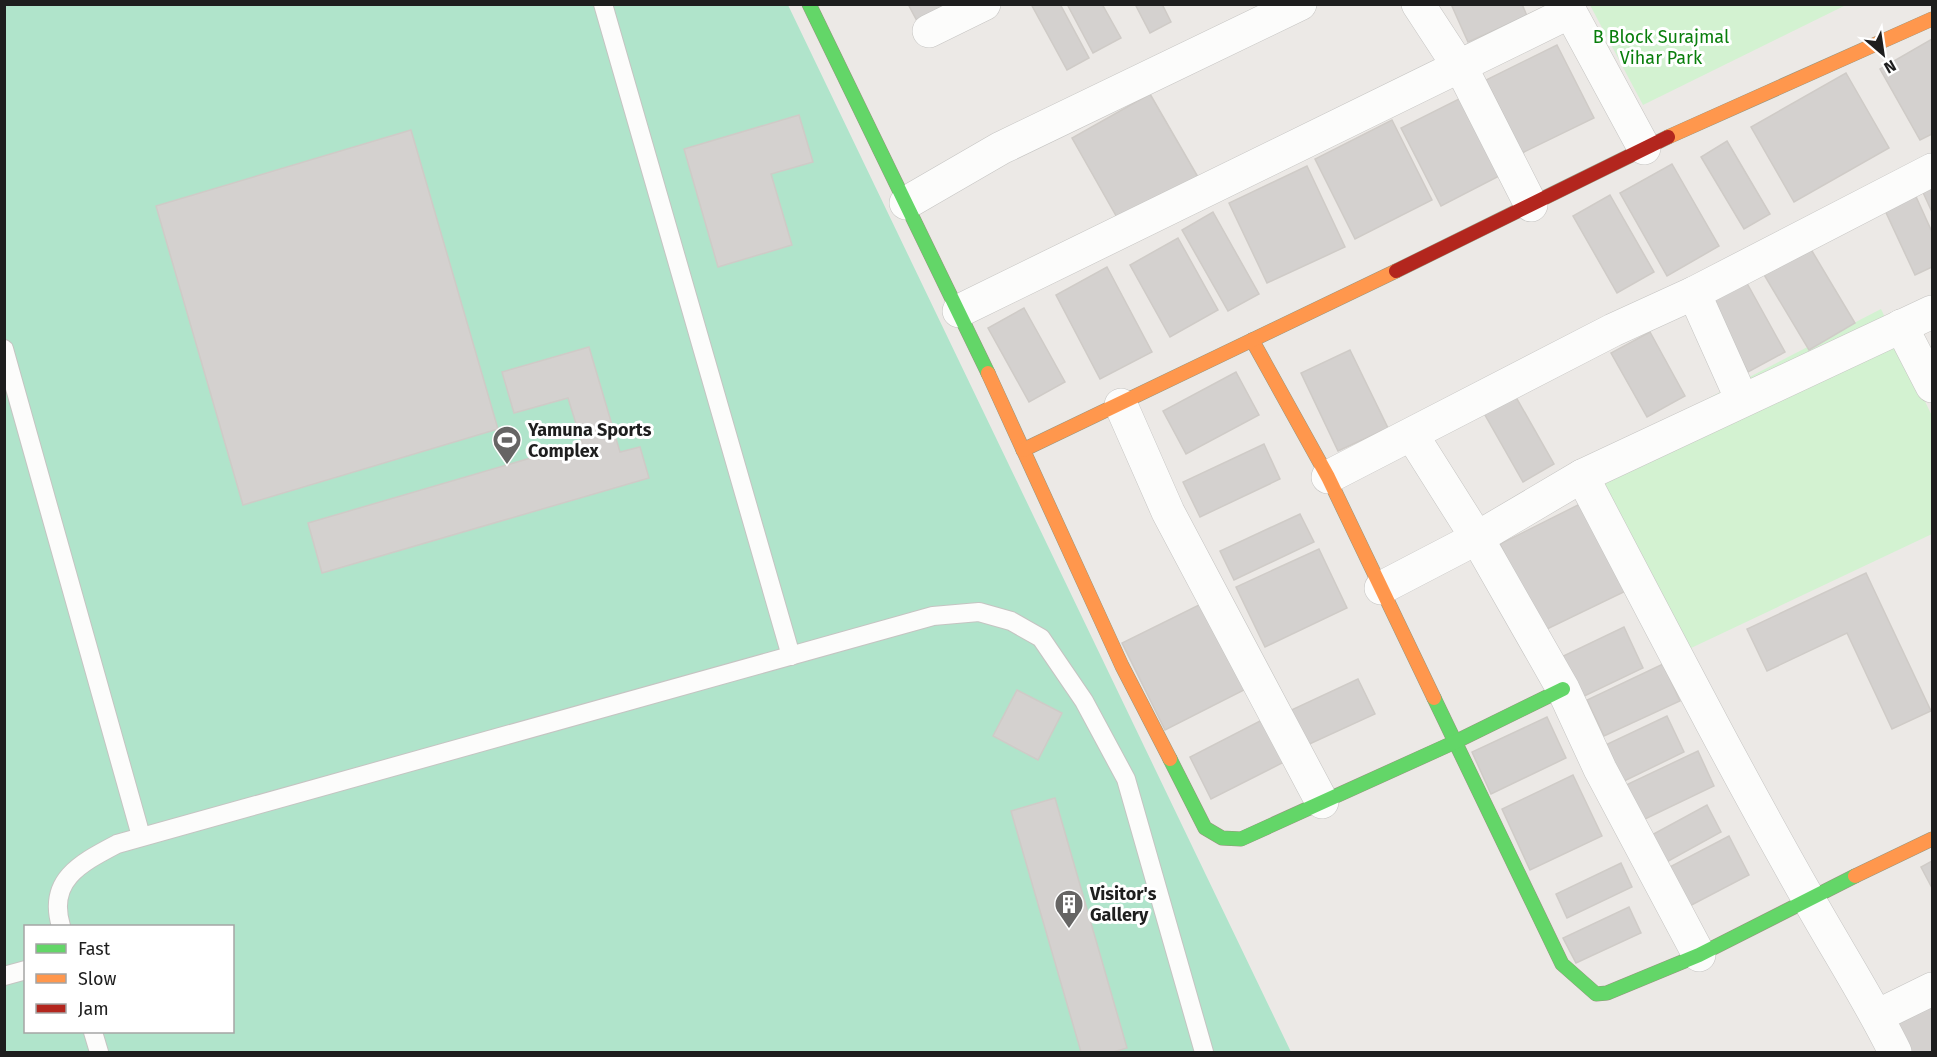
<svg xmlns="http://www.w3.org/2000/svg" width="1937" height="1057" viewBox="0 0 1937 1057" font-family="'Fira Sans',sans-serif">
  <rect width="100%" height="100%" fill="#ece9e6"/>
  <g fill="#d3f2d1">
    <path d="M1590,5h256l-203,100z"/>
    <path d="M1881,309l51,107v118l-260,123 -89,-194z"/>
  </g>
  <path fill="#b0e4cb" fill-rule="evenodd" d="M5,5h783l503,1047h-1286zM26,926h206v106h-206z"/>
  <g fill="#d4d1cf" stroke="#cfcbc7" stroke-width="1.5">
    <path d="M908,4h39l-30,17z"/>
    <path d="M1031,4h29l29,54 -22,12z"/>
    <path d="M1067,4h35l19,34 -28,15z"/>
    <path d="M1135,4h27l9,18 -21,11z"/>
    <path d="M1451,4h71l5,12 -59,26z"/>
    <path d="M1932,39v95l-12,6 -40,-71z"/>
    <path d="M1557,45l37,73 -72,35 -36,-73z"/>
    <path d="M1846,73l43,75 -95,54 -43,-75z"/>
    <path d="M1150,94l48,83 -79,44 -47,-83z"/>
    <path d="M1465,96l40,77 -64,33 -40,-78z"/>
    <path d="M799,115l14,47 -42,12 21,71 -74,22 -34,-118z"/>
    <path d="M1392,120l40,80 -77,39 -40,-80z"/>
    <path d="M411,130l87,299 -255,76 -87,-299z"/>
    <path d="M1727,141l43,73 -26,15 -43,-72z"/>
    <path d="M1672,164l47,82 -52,30 -47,-83z"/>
    <path d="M1307,166l38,81 -78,36 -38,-80z"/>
    <path d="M1932,181v31l-12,-26z"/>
    <path d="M1913,190l19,42v35l-17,8 -33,-71z"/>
    <path d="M1610,195l44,77 -37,21 -44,-77z"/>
    <path d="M1213,212l46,82 -31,17 -46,-81z"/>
    <path d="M1178,238l40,72 -48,27 -40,-72z"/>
    <path d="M1809,246l46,77 -46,27 -46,-77z"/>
    <path d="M1107,267l45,85 -52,27 -44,-84z"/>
    <path d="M1743,276l42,76 -37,20 -42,-76z"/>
    <path d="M1024,308l41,74 -36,20 -41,-74z"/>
    <path d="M1650,332l35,64 -38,21 -36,-64z"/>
    <path d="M589,347l31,105 20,-5 9,31 -327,95 -14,-50 274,-80 -14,-45 -54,15 -12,-41z"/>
    <path d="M1350,350l38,78 -50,23 -37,-78z"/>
    <path d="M1236,372l23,43 -73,39 -23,-43z"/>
    <path d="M1512,390l42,74 -31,18 -42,-74z"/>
    <path d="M1264,444l16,35 -80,38 -17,-35z"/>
    <path d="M1586,501l44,88 -87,42 -43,-87z"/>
    <path d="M1300,514l14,28 -80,38 -14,-29z"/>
    <path d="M1319,549l28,59 -82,39 -29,-60z"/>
    <path d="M1866,573l65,138 -39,18 -45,-96 -80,38 -20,-42z"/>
    <path d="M1203,603l43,86 -81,41 -43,-87z"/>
    <path d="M1624,627l19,41 -67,32 -19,-41z"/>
    <path d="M1663,664l17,37 -76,35 -17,-36z"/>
    <path d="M1358,679l17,35 -72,33 -16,-35z"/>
    <path d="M1017,690l45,23 -24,47 -45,-24z"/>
    <path d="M1667,716l17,36 -68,33 -17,-37z"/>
    <path d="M1547,717l19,41 -75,36 -19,-42z"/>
    <path d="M1262,720l22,42 -73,37 -21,-42z"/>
    <path d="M1698,751l16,35 -71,34 -17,-35z"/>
    <path d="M1573,775l29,61 -72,34 -28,-61z"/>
    <path d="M1055,798l72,250 -14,4h-32l-70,-241z"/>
    <path d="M1707,805l14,27 -58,32 -15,-27z"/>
    <path d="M1729,836l20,39 -65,34 -20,-39z"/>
    <path d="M1932,861v27l-11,-21z"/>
    <path d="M1621,863l11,24 -65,31 -11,-24z"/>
    <path d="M1629,907l12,26 -65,30 -13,-25z"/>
    <path d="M1932,997v55h-25l-17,-34z"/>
  </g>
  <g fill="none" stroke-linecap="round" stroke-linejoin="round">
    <g stroke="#c5c4c2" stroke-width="20">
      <g id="lane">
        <path d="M603,4l188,652"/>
        <path d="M4,349l137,487"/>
        <path d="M61,926c-14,-46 20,-63 56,-82l816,-228 46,-4 32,9 30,17 43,63 42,78 78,273"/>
        <path d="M4,976l22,-6"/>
        <path d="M93,1032l6,20"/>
      </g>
    </g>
    <g stroke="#c5c4c2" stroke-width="34">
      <g id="street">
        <path d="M1418,4l49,75 64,126"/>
        <path d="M1566,4l78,144"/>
        <path d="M929,31l55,-27"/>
        <path d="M906,203l95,-55 299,-144"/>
        <path d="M1694,293l48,107"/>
        <path d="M959,311l611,-299"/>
        <path d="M1901,326l31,60"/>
        <path d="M1121,405l47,107 154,290"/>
        <path d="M1412,435l65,103 86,151 37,80 99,186"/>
        <path d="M1582,476c74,141 147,283 226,422 29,52 61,101 87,154"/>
        <path d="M1328,477l285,-147 81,-37 238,-123"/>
        <path d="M1381,588l96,-50 105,-62 350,-164"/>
        <path d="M1877,1016l55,-27"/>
      </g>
    </g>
    <g stroke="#96957e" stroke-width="15">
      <g id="fast">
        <path d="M809,4l179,369"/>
        <path d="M1434,698l128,266 34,30 11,-1 92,-38 156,-79"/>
        <path d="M1170,759l35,69 17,10 19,1 214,-97 108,-53"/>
      </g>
    </g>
    <g stroke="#96957e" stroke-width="15">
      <g id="slow">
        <path d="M1668,137l264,-118"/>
        <path d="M1252,340l76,137 106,221"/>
        <path d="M988,373l134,293 48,93"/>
        <path d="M1023,450l373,-179"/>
        <path d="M1855,876l77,-37"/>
      </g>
    </g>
    <g stroke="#96957e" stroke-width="15">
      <path id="jam" d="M1396,271l272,-134"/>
    </g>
    <use href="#lane" stroke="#fcfcfb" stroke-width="18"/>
    <use href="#street" stroke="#fcfcfb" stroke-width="33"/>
    <use href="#fast" stroke="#63d668" stroke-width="14"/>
    <use href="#slow" stroke="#ff974d" stroke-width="14"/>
    <use href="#jam" stroke="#b3261e" stroke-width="14"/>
  </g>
  <defs>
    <g id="stadium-pin" transform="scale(1.5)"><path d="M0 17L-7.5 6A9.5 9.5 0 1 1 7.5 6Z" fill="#666564" stroke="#fff"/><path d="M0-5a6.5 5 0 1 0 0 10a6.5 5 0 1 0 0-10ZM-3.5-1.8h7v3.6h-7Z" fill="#fff"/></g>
    <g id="building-pin" transform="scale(1.5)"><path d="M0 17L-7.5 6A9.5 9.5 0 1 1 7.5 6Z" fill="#666564" stroke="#fff"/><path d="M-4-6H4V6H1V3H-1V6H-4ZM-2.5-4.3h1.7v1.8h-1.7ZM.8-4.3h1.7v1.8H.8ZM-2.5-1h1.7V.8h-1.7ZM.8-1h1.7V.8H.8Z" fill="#fff"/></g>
  </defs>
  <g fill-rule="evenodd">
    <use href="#stadium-pin" x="507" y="440"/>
    <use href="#building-pin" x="1069" y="904"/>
  </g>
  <g text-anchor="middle" stroke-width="6" stroke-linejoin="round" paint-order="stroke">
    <g font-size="18" fill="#097e0c" stroke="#fff">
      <text x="1661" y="43">B Block Surajmal<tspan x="1661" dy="21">Vihar Park</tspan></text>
    </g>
    <g font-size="18" font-weight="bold" fill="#1e1e1e" stroke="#fff" text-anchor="start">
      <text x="528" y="436">Yamuna Sports<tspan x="528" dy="21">Complex</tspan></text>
      <text x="1090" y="900">Visitor's<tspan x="1090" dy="21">Gallery</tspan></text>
    </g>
  </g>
  <rect width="1937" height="1057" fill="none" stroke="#1e1e1e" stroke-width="12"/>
  <rect x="24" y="925" width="210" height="108" fill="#ffffff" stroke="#a5a5a5" stroke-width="1.5"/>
  <rect x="36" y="944" width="30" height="9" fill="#63d668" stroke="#a5a5a5" stroke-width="1.5"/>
  <text x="78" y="955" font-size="18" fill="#1e1e1e">Fast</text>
  <rect x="36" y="974" width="30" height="9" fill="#ff974d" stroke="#a5a5a5" stroke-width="1.5"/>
  <text x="78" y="985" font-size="18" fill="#1e1e1e">Slow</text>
  <rect x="36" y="1004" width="30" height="9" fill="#b3261e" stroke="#a5a5a5" stroke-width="1.5"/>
  <text x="78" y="1015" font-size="18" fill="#1e1e1e">Jam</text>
  <g transform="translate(1883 54) rotate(151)" stroke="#ffffff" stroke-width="4.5" paint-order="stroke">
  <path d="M0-4.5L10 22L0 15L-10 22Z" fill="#1e1e1e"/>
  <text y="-9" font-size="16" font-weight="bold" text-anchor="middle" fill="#1e1e1e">N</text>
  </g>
</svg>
